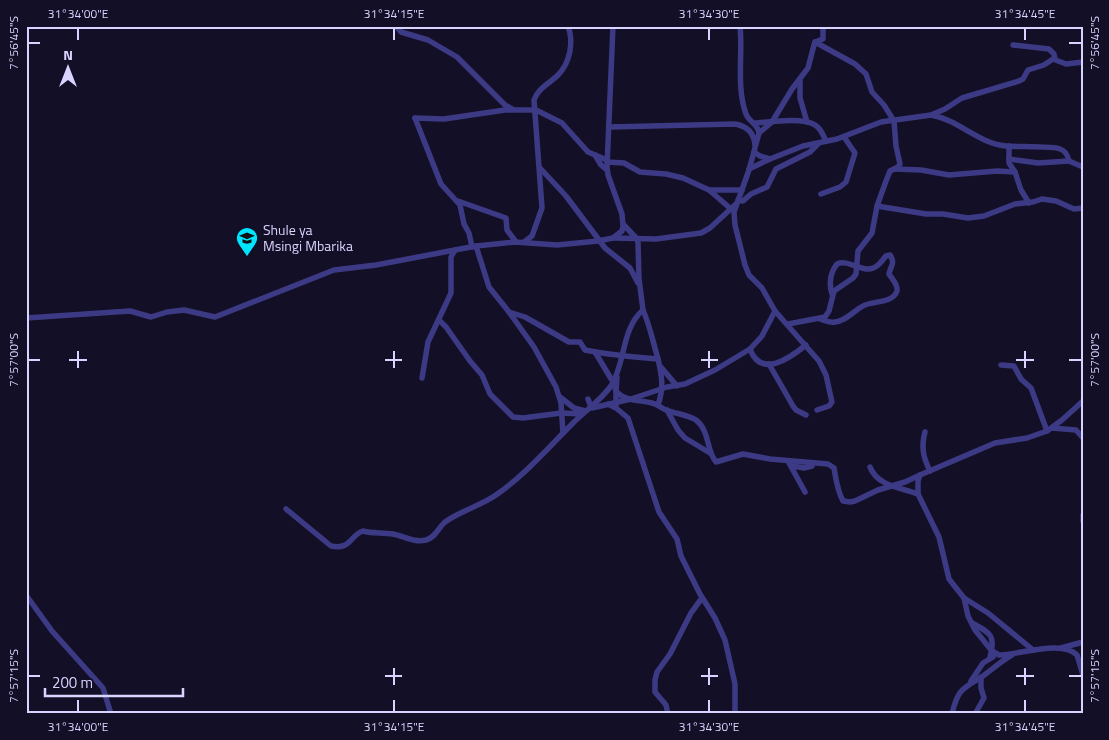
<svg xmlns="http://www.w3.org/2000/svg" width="1109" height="740" viewBox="0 0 1109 740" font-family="'Titillium Web',sans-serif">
  <rect width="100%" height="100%" fill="#130f26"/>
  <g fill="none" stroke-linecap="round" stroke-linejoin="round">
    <g stroke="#3d3a85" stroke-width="5.5">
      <path d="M396,26l5,6 27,8 29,17 48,48 7,4"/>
      <path d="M740,26c3,28 -4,61 6,88 3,8 12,10 13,19l-10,37 -15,42 1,13 10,40 4,10 13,13 13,23 44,50 7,14 6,27 -3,4 -12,4"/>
      <path d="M1013,45l36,4 5,5 1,5"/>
      <path d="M800,79v19l7,24"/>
      <path d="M931,115c28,5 46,28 75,31 10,1 49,0 54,3 6,2 8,7 9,12l14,6"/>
      <path d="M415,118l29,1 61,-9h31l26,13 26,29 19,8"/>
      <path d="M415,118l26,66 19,21 4,19 5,9 3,14"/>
      <path d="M755,123c15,-1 47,-6 60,2 6,3 8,10 11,16"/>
      <path d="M609,127l126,-3c12,2 19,9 20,21"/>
      <path d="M759,133l13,-11 20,-33 16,-21 6,-23 1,-3 8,-3v-13"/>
      <path d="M1009,146v17l6,9 6,18 8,13"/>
      <path d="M754,152l6,4 10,3"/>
      <path d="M595,155l6,10 6,5"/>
      <path d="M1009,159l29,4 31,-2"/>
      <path d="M607,162l17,1 16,9 26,2 17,4 26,12h33"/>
      <path d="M540,168l26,28 39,52 25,20 8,15"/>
      <path d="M749,169l21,-10 33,-13 34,-7 44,-17 50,-7 14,-6 17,-11 57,-17 4,-2 5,-9 16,-5 9,-6 13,5 17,-2"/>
      <path d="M895,169l26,1 28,5 48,-4 18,1"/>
      <path d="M709,190l22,19"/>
      <path d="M821,194l19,-7 6,-5 9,-29 -11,-16"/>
      <path d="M738,200l5,1 8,-7 16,-7 9,-18 34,-17 9,-9"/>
      <path d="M458,201l48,17 1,12 9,12"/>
      <path d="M877,206l49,8h17l25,4 16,-2 31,-12 18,-2 9,-3 14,2 18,8 9,-1"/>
      <path d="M614,238l42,1 45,-6 9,-5 26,-24"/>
      <path d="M524,242l8,-6 10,-28 -8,-108c4,-12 15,-16 24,-25 12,-12 16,-33 10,-49"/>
      <path d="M476,246l13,41 20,25 25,35 22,40 5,16 2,30"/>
      <path d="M643,310c7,16 10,32 15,49 4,17 6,29 0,46"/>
      <path d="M509,312l16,5 44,25h11l5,8c24,5 48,7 73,9"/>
      <path d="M26,318l104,-7 21,6 16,-5 17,-2 31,7 119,-47 42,-5 100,-19 39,-4 42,3 41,-4 15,-3 9,-7 1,-5 -1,-12 -14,-39 -1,-8 6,-141"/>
      <path d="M820,319c5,2 10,4 15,3 12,-1 20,-13 30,-17 9,-4 28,-2 32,-14 1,-7 -5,-12 -8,-17 1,-7 7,-11 1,-19l-4,1c-3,3 -5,7 -8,9 -13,12 -28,-7 -41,-1 -7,9 -8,20 -5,30"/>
      <path d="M439,320l7,7 24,34 12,14 8,19 23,23 10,1 38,-5 21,1"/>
      <path d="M788,324l37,-7 4,-6 5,-20 19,-13 3,-4 2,-23 14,-18 5,-27 9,-25 4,-10 8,-4 2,-3 -4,-18 -2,-25 -10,-16 -12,-13 -6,-18 -11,-10 -40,-22"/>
      <path d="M750,349c11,30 40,9 56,-4"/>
      <path d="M595,352l18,30 3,9v15"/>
      <path d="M769,364l24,42 3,4 10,5"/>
      <path d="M1001,365l13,1 7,13 10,9 16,43"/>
      <path d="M660,366l17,20"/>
      <path d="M617,377l-1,14c8,10 24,9 36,12 6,1 9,5 14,7 10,4 20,4 30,10 14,11 10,30 20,42l27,-8 27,5 58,5 6,4c2,11 3,22 9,33l7,1 5,-1 23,-11 27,-8 15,-7"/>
      <path d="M422,378l6,-36 23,-49v-36l4,-7"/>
      <path d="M560,397l14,11 11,3"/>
      <path d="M588,399l3,8"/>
      <path d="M1083,401l-21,19 -15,11 -20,7 -32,5 -75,32 -2,6v13l21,43 10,42 15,19 4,18 7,14 17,21 7,4c21,0 62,-16 78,0l6,20"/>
      <path d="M608,404l8,4 12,10 31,94 18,27 4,17 19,38 15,24 10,22 10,44v30"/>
      <path d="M592,408l39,-9 36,-12 18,-3 30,-14 35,-21 12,-13 13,-25"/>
      <path d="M667,410l11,20 7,8 25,15"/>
      <path d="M1052,428l24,2 7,8"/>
      <path d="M925,432c-4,15 -2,25 5,39"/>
      <path d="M788,461l17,31"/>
      <path d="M792,466l12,2 8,-2"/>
      <path d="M870,467c7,19 32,21 48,27"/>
      <path d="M286,509l45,37c20,4 18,-10 32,-15 10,3 20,1 30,3 11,2 21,9 33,6 10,-3 12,-12 19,-18 15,-11 35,-16 51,-27 29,-20 52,-47 77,-72 13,-13 27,-22 38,-37 15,-24 10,-57 32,-76l-4,-31 -1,-36 -1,-4 -14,-15"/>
      <path d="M1083,515v6"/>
      <path d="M26,595l26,36 51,57 8,26"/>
      <path d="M964,598l24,15 45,37"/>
      <path d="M972,623c19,10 24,13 18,34"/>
      <path d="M1061,648l22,-6"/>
      <path d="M971,681l12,-18 10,-6"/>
      <path d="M668,714l-2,-9 -11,-13v-12l2,-8 13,-18 21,-41 11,-15"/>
      <path d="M952,714c6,-26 11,-25 31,-38 10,-7 18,-15 29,-21"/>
      <path d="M975,714l9,-16 -3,-10v-11"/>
    </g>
  </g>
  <path fill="none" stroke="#d9d4ff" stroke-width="2" d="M78,28v12M394,28v12M709,28v12M1025,28v12M28,43h12M1069,43h13M78,351v17M394,351v17M709,351v17M1025,351v17M28,360h12M69,360h18M385,360h17M701,360h17M1016,360h18M1069,360h13M394,668v17M709,668v17M1025,668v17M28,676h12M385,676h17M701,676h17M1016,676h18M1069,676h13M78,700v12M394,700v12M709,700v12M1025,700v12"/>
  <defs>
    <g id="school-pin" transform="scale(1.125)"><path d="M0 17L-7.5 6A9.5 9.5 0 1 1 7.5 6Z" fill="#00e5ff" stroke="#130f26"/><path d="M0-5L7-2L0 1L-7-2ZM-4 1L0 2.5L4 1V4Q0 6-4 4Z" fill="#111"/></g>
  </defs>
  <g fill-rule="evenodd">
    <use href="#school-pin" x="247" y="238"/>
  </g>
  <g text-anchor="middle" stroke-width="4" stroke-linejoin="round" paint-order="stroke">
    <g font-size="14" fill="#d9d4ff" stroke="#130f26" text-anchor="start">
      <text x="263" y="235">Shule ya<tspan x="263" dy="16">Msingi Mbarika</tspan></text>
    </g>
  </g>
  <rect width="1109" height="740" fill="none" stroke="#130f26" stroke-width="55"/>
  <g transform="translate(68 68)" stroke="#130f26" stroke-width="4" paint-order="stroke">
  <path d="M0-4L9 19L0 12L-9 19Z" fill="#d9d4ff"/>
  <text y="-8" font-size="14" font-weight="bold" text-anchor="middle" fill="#d9d4ff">N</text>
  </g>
  <path d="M45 688v8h138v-8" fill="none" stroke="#d9d4ff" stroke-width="2.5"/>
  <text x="52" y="688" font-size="15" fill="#d9d4ff" stroke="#130f26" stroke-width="4" paint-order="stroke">200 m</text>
  <rect x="28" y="28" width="1054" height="684" fill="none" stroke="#d9d4ff" stroke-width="2"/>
  <g font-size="12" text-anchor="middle" fill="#d9d4ff">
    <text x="78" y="18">31°34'00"E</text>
    <text x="394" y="18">31°34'15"E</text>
    <text x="709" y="18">31°34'30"E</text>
    <text x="1025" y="18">31°34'45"E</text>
    <text transform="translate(14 43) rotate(-90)" y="4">7°56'45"S</text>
    <text transform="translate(1095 43) rotate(-90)" y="4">7°56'45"S</text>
    <text transform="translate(14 360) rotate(-90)" y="4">7°57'00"S</text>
    <text transform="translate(1095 360) rotate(-90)" y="4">7°57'00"S</text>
    <text transform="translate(14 676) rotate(-90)" y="4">7°57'15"S</text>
    <text transform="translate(1095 676) rotate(-90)" y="4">7°57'15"S</text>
    <text x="78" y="731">31°34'00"E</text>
    <text x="394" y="731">31°34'15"E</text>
    <text x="709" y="731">31°34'30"E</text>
    <text x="1025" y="731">31°34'45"E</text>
  </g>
</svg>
